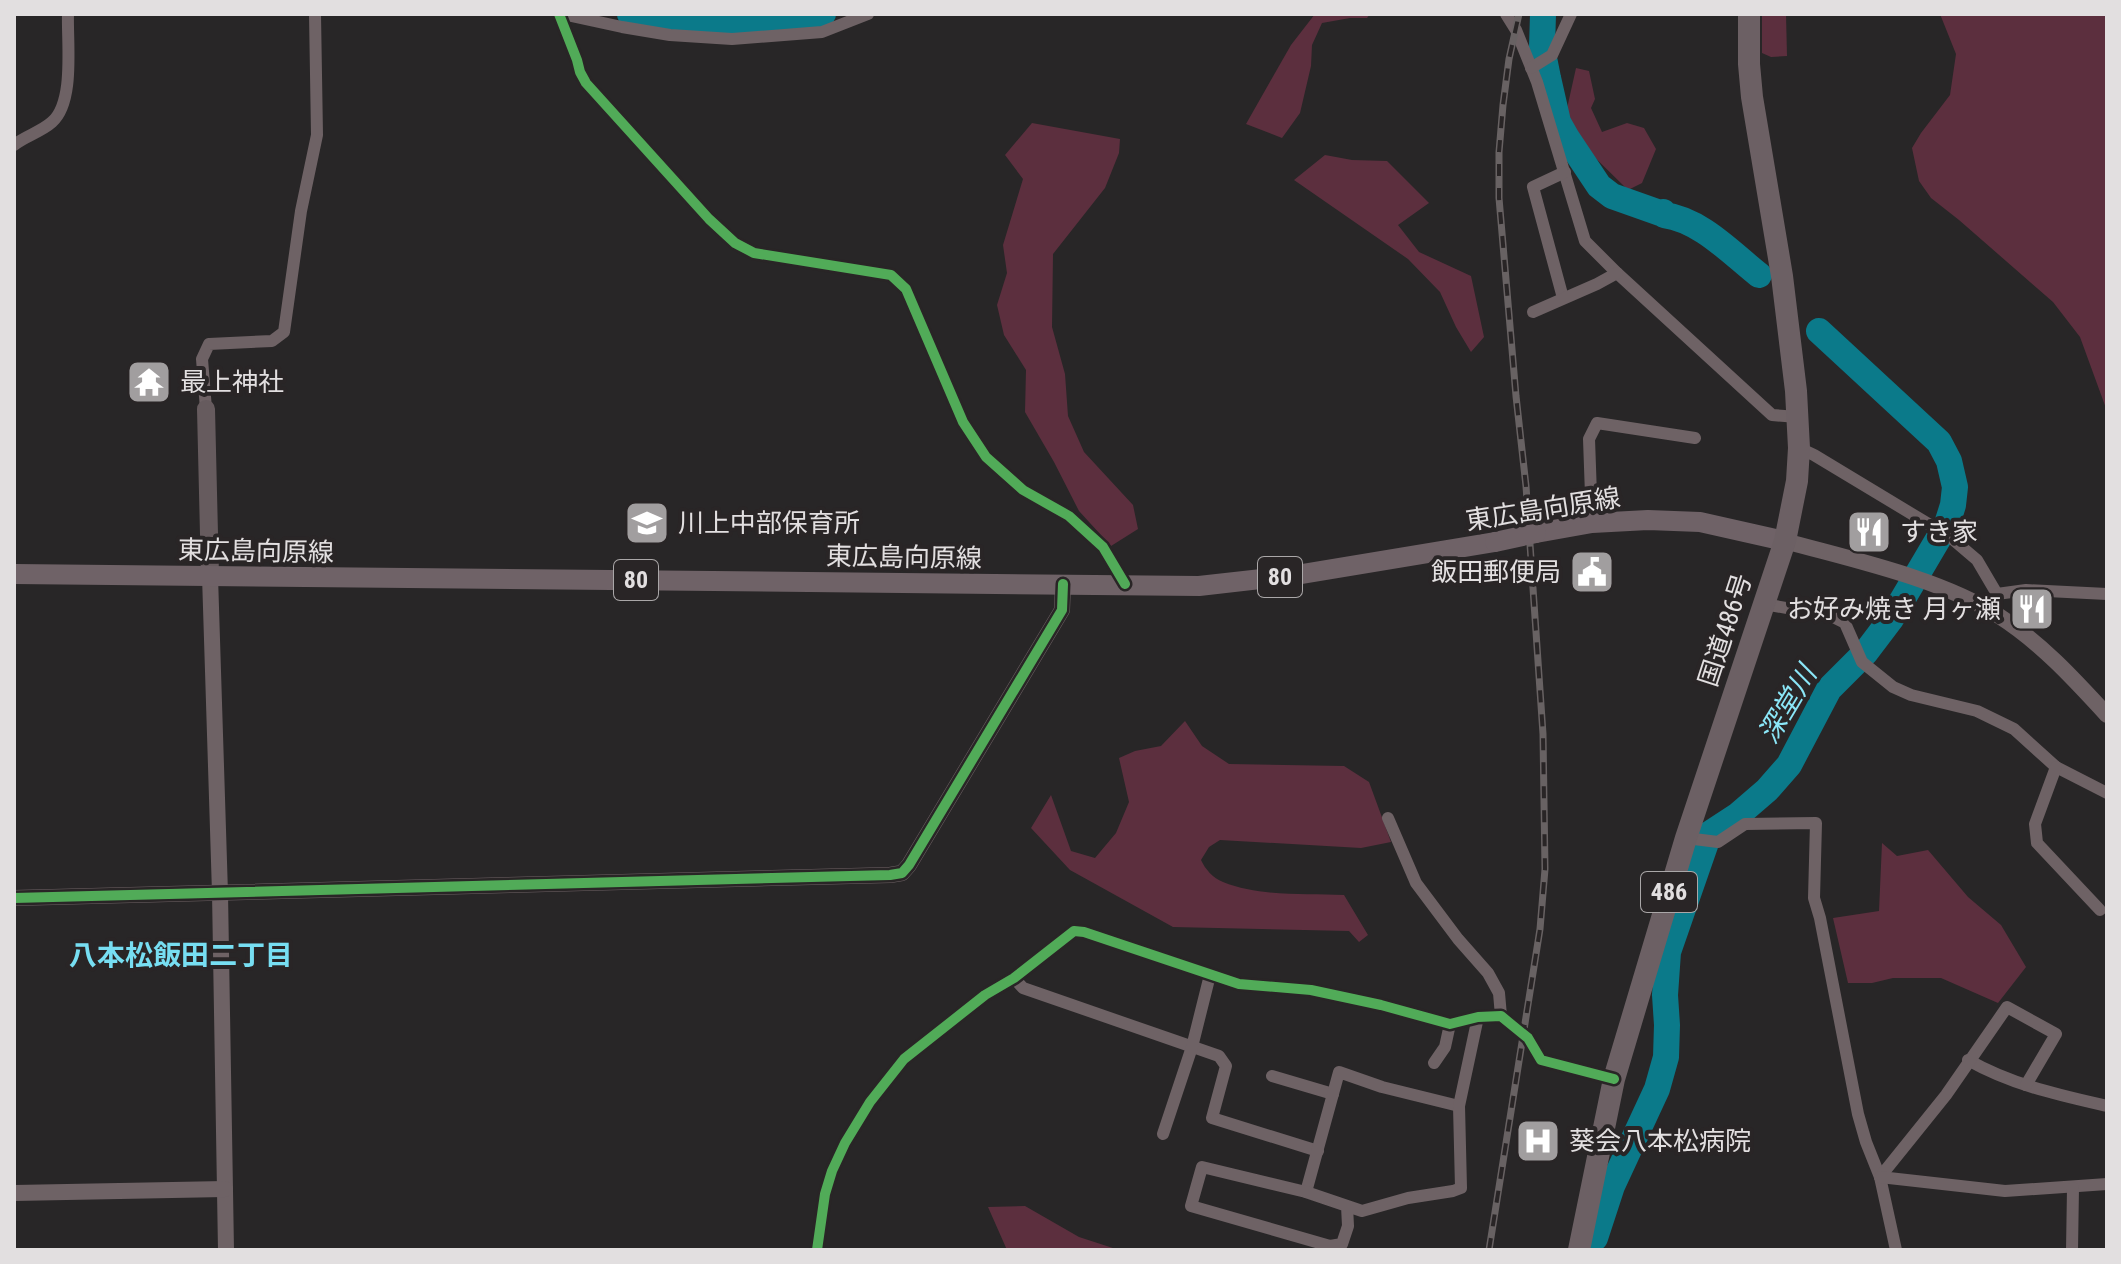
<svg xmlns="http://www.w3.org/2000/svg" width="2121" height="1264" viewBox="0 0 2121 1264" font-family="'Roboto Condensed','Noto Sans JP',sans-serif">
  <rect width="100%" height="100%" fill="#282627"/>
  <g fill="#5c2f3e">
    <path d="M1315,14h55l-3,4h-17l-28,5 -10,22 -1,21 -11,47 -18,25 -36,-14 45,-79z"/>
    <path d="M1762,14h24l1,42 -16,1 -9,-4z"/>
    <path d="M1940,14h167v397l-27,-74 -27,-35 -94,-82 -28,-22 -12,-17 -7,-33 9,-15 29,-38 6,-41z"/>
    <path d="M1576,68l13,3 6,28 -4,9 11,24 25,-9 17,5 12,21 -14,34 -14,7 -56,-55 -6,-22z"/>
    <path d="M1032,123l88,16 -1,14 -14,35 -52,66 -1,73 13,47 3,42 16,36 49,53 5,24 -27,17 -32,-35 -25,-49 -29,-50 1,-42 -22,-35 -7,-30 10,-32 -4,-28 20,-66 -18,-24z"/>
    <path d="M1325,155l27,5 35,1 42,42 -31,22 21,27 52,24 13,61 -13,15 -15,-25 -16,-35 -32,-33 -114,-79z"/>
    <path d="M1185,721l17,25 27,18 115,2 25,16 22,60 -30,6 -141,-8 -11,7 -8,13c4,9 12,18 22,22 37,15 82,11 121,13l24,40 -9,7 -10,-11 -176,-4 -103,-57 -39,-42 20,-33 20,56 24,7 21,-25 13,-31 -10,-44 16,-7 26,-5z"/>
    <path d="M1882,843l15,13 31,-6 40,47 33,28 25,42 -28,36 -57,-25h-48l-21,5h-24l-15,-65 46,-7z"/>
    <path d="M1025,1206l54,31 40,13h-112l-19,-43z"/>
  </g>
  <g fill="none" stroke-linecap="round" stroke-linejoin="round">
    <g stroke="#0b7a8a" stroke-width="26">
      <path d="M630,14c12,3 25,7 37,9 52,6 106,-1 156,-9"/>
      <path d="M1543,14l-1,34 6,30 10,44 9,16 32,48 13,10 48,17 3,-1 1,3c37,5 67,38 95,60"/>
      <path d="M1595,1238l17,-52 45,-97 9,-32 1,-32 -2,-30 3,-43 41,-118 29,-19 29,-25 22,-25 40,-76 37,-37 25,-33 56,-95 6,-19 2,-18 -6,-26 -10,-19 -120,-111"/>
    </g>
    <g stroke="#6e6265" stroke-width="12">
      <path d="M559,14l18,46 3,12 6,11 123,136 26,24 19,10 137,22 15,14 57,133 23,35 37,33 46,26 34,31 22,37"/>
      <path d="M562,14l60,13 48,8 62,4 90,-7 46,-18"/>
      <path d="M1506,14l10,16 21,52 48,159 32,32 155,142 26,2"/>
      <path d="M1531,68l21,-13 19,-41"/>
      <path d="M14,145c11,-9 27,-13 38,-23 23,-20 15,-79 16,-108"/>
      <path d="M1563,298l-30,-111 32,-15"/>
      <path d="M1533,312l64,-28 20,-11"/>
      <path d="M206,409l-4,-50 7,-15 63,-3 12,-9 17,-121 16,-76 -2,-121"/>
      <path d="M1799,448l15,7 136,82 27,23 20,34 -10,16"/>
      <path d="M1592,523l-3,-84 8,-16 98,15"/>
      <path d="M1997,594l29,-4 81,4"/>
      <path d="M1764,604l67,12 14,7 17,39 31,25 18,8 66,16 37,18 42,38 51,26"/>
      <path d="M2056,767l-21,57 2,19 63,67"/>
      <path d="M1388,818l28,65 42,56 30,34 11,20 2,23"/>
      <path d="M1686,838l32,4 27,-18 71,-1 -2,75 6,20 38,196 8,28 14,35 16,73"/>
      <path d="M1014,978l9,10 196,68 7,10 -14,52 106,33"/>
      <path d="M1968,1060c44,25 91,35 139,46"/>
      <path d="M1434,1063l11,-16 5,-23"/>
      <path d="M1272,1076l61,18"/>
      <path d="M1163,1134l29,-87 18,-72"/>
      <path d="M1880,1177l66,-82 61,-88 49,27 -30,51"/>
      <path d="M1880,1177l125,14 102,-7"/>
      <path d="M1306,1192l33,-120 43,15 77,19"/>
      <path d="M1347,1206l1,20 -6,18 -12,2 -139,-40 11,-39 104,25 56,19 46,-13 45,-7 8,-3 -2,-82 19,-89"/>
      <path d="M817,1250l8,-56 7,-23 13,-28 25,-41 34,-43 81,-64 29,-17 60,-47 10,1 155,52 72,6 70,15 69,19 28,-7 23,-1 27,22 13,22 73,19"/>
      <path d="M2072,1250l1,-62"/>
    </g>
    <g stroke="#6e6265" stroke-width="16">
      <path d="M1785,541c68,19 154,37 214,75 41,26 75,63 108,99"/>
      <path d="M210,576l10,317 6,357"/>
      <path d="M14,898l876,-23 12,-2 7,-8 153,-255 1,-26"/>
      <path d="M14,1193l211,-4"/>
    </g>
    <path stroke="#665b5e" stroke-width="18" d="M206,409l4,167"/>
    <g stroke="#6f6267" stroke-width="20">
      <path d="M1536,533l56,-10 56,-3 52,2 85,19"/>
      <path d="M14,574l1185,12 97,-11 199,-33"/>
    </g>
    <path stroke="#6c6064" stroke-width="22" d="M1579,1250l35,-171 72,-241 99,-297 12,-60 2,-33 -3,-57 -14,-115 -30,-179 -3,-33v-50"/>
    <g stroke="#686263" stroke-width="7">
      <path id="rail" d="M1489,1250l51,-321 5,-60 -2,-135 -17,-248 -10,-90 -17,-198v-46l4,-47 6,-46 10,-45"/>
    </g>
    <use href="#rail" stroke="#292526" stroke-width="4" stroke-dasharray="12" stroke-linecap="butt"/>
    <path stroke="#6f6267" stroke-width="20" d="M1495,542l41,-9"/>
    <g stroke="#292526" stroke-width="15">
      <g id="cycleway">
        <path d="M559,14l18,46 3,12 6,11 123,136 26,24 19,10 137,22 15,14 57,133 23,35 37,33 46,26 34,31 22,37"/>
        <path d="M14,898l876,-23 12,-2 7,-8 153,-255 1,-26"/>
        <path d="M817,1250l8,-56 7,-23 13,-28 25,-41 34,-43 81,-64 29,-17 60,-47 10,1 155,52 72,6 70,15 69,19 28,-7 23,-1 27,22 13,22 73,19"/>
      </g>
    </g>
    <use href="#cycleway" stroke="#51ab58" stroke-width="10"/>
  </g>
  <defs>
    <g id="temple-square" transform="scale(2.3)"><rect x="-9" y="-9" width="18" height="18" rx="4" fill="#a19e9f" stroke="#292526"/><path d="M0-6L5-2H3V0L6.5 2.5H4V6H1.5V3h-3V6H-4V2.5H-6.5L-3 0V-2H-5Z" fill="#fff"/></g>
    <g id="school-square" transform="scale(2.3)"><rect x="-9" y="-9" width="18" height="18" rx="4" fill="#a19e9f" stroke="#292526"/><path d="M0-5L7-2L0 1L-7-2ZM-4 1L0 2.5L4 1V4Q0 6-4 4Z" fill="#fff"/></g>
    <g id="restaurant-square" transform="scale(2.3)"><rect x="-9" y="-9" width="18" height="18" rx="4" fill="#a19e9f" stroke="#292526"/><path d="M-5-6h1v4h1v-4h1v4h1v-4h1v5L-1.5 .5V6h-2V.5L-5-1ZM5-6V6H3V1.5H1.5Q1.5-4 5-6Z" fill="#fff"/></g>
    <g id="civic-square" transform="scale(2.3)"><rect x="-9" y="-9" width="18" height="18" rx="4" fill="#a19e9f" stroke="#292526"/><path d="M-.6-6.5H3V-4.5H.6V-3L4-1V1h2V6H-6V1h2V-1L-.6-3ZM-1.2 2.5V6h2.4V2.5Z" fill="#fff"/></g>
    <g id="hospital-square" transform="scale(2.3)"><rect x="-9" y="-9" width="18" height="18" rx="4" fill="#a19e9f" stroke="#292526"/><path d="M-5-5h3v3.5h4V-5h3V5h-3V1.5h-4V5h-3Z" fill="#fff"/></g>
  </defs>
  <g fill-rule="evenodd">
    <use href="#temple-square" x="149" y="382"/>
    <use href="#school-square" x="647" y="523"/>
    <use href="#restaurant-square" x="1869" y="532"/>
    <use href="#civic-square" x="1592" y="572"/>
    <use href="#restaurant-square" x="2032" y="609"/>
    <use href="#hospital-square" x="1538" y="1141"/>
  </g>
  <g text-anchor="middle" stroke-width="8" stroke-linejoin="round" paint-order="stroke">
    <g fill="#292526" stroke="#aaa7a8" stroke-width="2">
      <rect x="1258" y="557" width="44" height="40" rx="6"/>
      <rect x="614" y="560" width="44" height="40" rx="6"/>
      <rect x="1641" y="872" width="56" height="40" rx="6"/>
    </g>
    <g font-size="24" font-weight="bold" fill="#e2dfe0">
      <text x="1280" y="585">80</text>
      <text x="636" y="588">80</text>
      <text x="1669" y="900">486</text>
    </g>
    <g font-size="26" fill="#e2dfe0" stroke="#292526" text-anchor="start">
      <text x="180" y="391">最上神社</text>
      <text x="678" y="532">川上中部保育所</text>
      <text x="1900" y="541">すき家</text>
      <text x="1561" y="581" text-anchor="end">飯田郵便局</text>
      <text x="2001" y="618" text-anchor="end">お好み焼き 月ヶ瀬</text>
      <text x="1569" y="1150">葵会八本松病院</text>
    </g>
    <g font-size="26" fill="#e2dfe0" stroke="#292526">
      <text transform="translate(1543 509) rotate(-9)" y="9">東広島向原線</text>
      <text transform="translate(256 551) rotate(1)" y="9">東広島向原線</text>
      <text transform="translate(904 557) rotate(1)" y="9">東広島向原線</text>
      <text transform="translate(1725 630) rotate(-72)" y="9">国道486号</text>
    </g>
    <g font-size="28" font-style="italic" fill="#8be6f7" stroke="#292526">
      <text transform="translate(1787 704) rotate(-59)" y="10">深堂川</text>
    </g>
    <g font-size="28" font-weight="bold" fill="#77def2" stroke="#292526">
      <text x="181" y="965">八本松飯田二丁目</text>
    </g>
  </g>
  <rect width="2121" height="1264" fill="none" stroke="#e2dfe0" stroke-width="32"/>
</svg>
